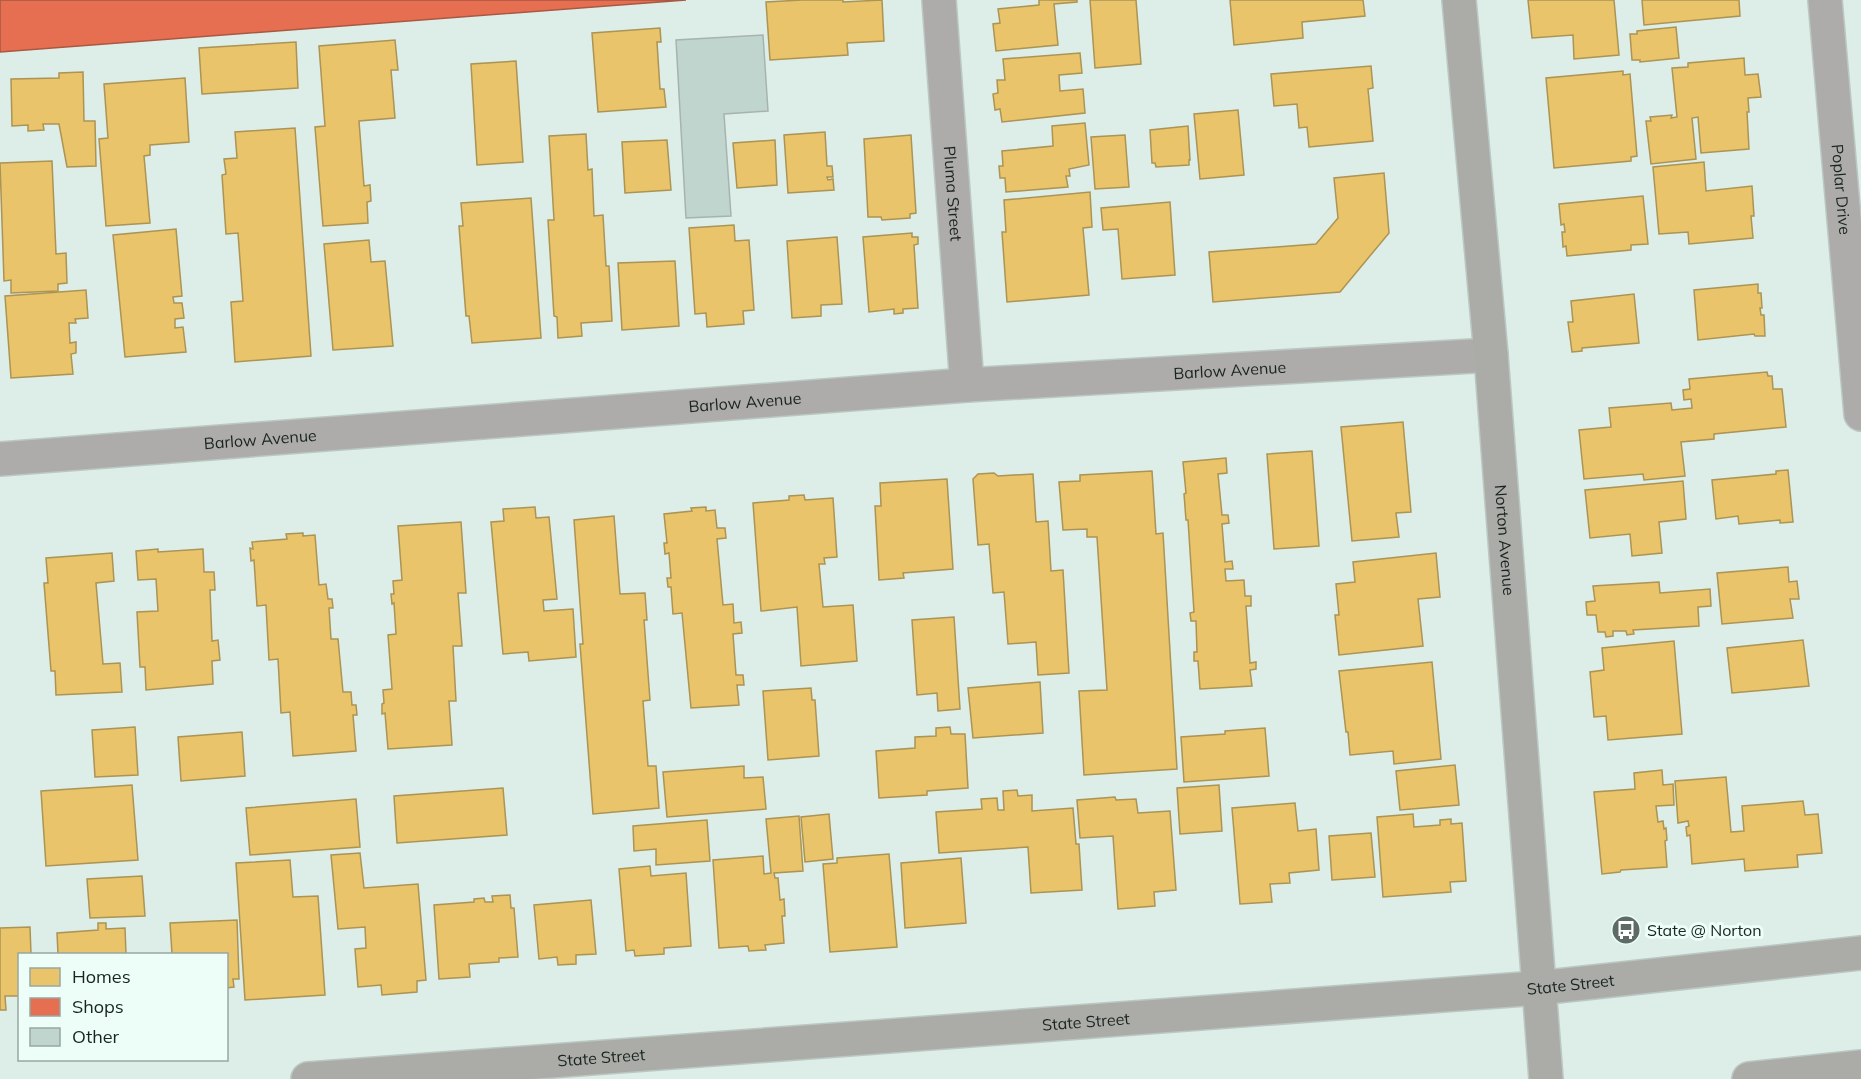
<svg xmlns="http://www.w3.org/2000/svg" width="1861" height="1079" viewBox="0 0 1861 1079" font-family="Mulish,sans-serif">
  <rect width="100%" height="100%" fill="#ddede7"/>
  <g fill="#e9c46a" stroke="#ab9454" stroke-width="1.5">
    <path d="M802,0h41v2l39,-2 2,41 -37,2 1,12 -78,5 -4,-58z"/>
    <path d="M1039,0h38v2l-23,2 4,41 -62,6 -3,-27 7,-1 -2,-14 41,-4z"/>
    <path d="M1090,0h46l5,64 -46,4z"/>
    <path d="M1230,0h133l2,16 -63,6 1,16 -69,7z"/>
    <path d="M1528,0h86l5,55 -45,4 -1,-24 -41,3z"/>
    <path d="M1642,0h97l1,16 -96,9z"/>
    <path d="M1676,27l3,31 -39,4v-2h-8l-2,-26h7v-3z"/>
    <path d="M660,28l1,14h-4l3,47h4l2,18 -68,5 -6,-79z"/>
    <path d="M395,40l3,30h-7l4,48 -36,3 5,65 6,-1 1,16 -4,1 1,21 -45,3 -8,-99 10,-1 -6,-80z"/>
    <path d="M296,42l2,46 -96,6 -3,-46z"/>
    <path d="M1080,53l2,20 -23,2 1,16 23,-2 2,24 -83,9 -2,-13 -5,1 -2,-16 5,-1 -1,-13h8l-2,-21z"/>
    <path d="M1744,58l1,17 13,-1 3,23 -13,1 1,14h-2l2,37 -48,4 -3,-36 -6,1 4,41 -45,5 -5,-43h5l-1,-4 22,-2 -1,3 6,-1 -5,-49 16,-1v-4z"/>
    <path d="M516,61l7,101 -46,3 -6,-101z"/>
    <path d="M1371,66l2,22 -5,1 5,52 -64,6 -2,-20 -8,1 -2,-24 -23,2 -3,-32z"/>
    <path d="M1623,71v4l7,-1 7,82 -6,1v4l-77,7 -8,-90z"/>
    <path d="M83,72l1,49h11l1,45 -29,1 -8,-43h-16l1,6 -16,1v-6l-16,1 -1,-47 48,-1v-5z"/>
    <path d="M185,78l4,64 -39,3v10l-6,1 6,67 -44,3 -7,-87 9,-1 -4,-54z"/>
    <path d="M1238,110l6,65 -44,4 -6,-65z"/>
    <path d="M1085,123l4,42 -20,4 1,7h-4l2,11 -62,5 -1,-14h-5l-1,-12h4l-1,-15 51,-5 -1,-20z"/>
    <path d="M1188,126l2,34h-1v5l-33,2 -1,-4h-3l-2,-33z"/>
    <path d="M295,128l16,228 -76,6 -4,-60 12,-1 -5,-68 -12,1 -4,-59 4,-1 -2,-15 13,-1 -2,-26z"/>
    <path d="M825,132l2,34h5l1,11h-6l1,3 5,-1 1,11 -46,3 -4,-58z"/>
    <path d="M586,134l2,36 4,-1 2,47 9,-1 3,51h3l3,55 -31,2 1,13 -24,2 -1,-21 -3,-1 -6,-96h6l-5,-84z"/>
    <path d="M911,135l5,78 -6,1v4l-28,2 -1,-3h-13l-4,-78z"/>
    <path d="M1125,135l4,52 -34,2 -4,-52z"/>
    <path d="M667,140l4,50 -46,3 -3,-51z"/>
    <path d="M775,140l2,45 -40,3 -4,-45z"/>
    <path d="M52,161l4,93 10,-1 1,30 -9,1v7l-47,2v-13l-7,1 -4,-118z"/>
    <path d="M1704,162l2,29 46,-5 2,30h-3l2,22 -64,6 -1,-12 -29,2 -6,-67z"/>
    <path d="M1384,173l5,60 -49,59 -127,10 -4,-50 107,-8 22,-26 -4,-40z"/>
    <path d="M1090,192l2,35 -9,1 6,67 -82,7 -5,-70h4l-2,-32z"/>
    <path d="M1643,196l5,48 -17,1v5l-64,6 -1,-10 -3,1 -1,-15h3l-1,-8 -3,1 -2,-21z"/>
    <path d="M531,198l10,140 -69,5 -3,-27h-3l-7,-90h4l-2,-23z"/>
    <path d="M1170,202l5,73 -53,4 -4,-50 -15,1 -2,-22z"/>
    <path d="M734,225l1,16 14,-1 5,70 -11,1 1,13 -37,3 -1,-14 -11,1 -6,-86z"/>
    <path d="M176,229l6,67 -9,1 1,6h8l2,15 -9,1v9l8,-1 3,25 -61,5 -12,-122z"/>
    <path d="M912,233v4h6v7l-4,1 4,63 -15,1v4l-9,1v-5l-25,3 -6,-75z"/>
    <path d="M837,237l5,67 -21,1v11l-29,2 -5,-77z"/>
    <path d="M369,240l2,22 14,-1 8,85 -60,4 -9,-106z"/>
    <path d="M675,261l4,65 -57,4 -4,-67z"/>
    <path d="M1758,284v9h3l1,15h-2l1,7h3l1,21h-10l-1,-2 -56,6 -4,-50z"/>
    <path d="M86,290l2,28 -13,1 1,4h-7l1,20 6,-1v11l-5,1 2,20 -62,4 -6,-82z"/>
    <path d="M1634,294l5,49 -57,5v3l-10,1 -4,-30h5l-2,-21z"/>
    <path d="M1767,372l1,4h4l1,13h9l4,38 -72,7v5l-33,3 4,34 -41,4 -1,-6 -59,5 -5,-49 32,-3 -2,-19 62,-5 1,7 20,-2 -1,-9 -7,1 -1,-10 7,-1 -1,-10z"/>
    <path d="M1403,422l8,90 -15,1 3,24 -47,4 -11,-114z"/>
    <path d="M1312,451l7,95 -45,3 -7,-95z"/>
    <path d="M1226,458l1,15 -9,1 4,41h6l1,8 -7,1 3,38 7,-1 1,8h-8l1,12 18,-1 1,16h6v10h-5l4,57 6,-1v7l-6,1 2,16 -52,3 -2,-28h-4v-9h3l-1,-31h-5l-1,-8 4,-1 -6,-92h-2l-2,-26 2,-1 -3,-31z"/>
    <path d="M1788,470l5,52 -13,1v-3l-41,4 -1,-8 -22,3 -4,-39 64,-6v-3z"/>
    <path d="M1152,471l4,63 7,-1 14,236 -93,6 -5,-84 28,-1 -10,-153h-10v-8l-24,1 -4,-48 21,-1v-6z"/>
    <path d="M994,473l4,3 35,-2 3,48 12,-1 3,50 12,-1 6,103 -31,2 -2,-33 -28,2 -4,-52 -11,1 -4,-49 -11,1 -5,-66 5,-5z"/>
    <path d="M947,479l6,90 -50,4 1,5 -25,2 -4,-74h6l-1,-23z"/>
    <path d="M1683,481l3,38 -27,3 3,31 -30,3 -2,-22 -40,4 -5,-48z"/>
    <path d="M804,495l1,5 28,-2 4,59 -13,1 1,6h-6l4,43 30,-2 4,56 -56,5 -4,-59 -36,4 -8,-108 36,-3v-4z"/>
    <path d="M535,507l1,11 13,-1 8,82 -14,1 1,11 29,-2 3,48 -47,4 -1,-9 -25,2 -12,-132 13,-1 -1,-12z"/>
    <path d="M706,507v4l9,-1 2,18h8l1,10 -9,1 6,66 10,-1 1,19 7,-1 1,11 -9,1 3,41h7l1,10h-7l2,20 -48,3 -9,-95 -9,1 -2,-27h-3l-1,-9h4l-2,-25 -4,1 -1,-11h3l-3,-29 28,-3 -1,-3z"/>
    <path d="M614,516l6,78 25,-1 2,27h-3l6,80 -7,1 5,65h8l3,42 -66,6 -13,-170h3l-9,-124z"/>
    <path d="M461,522l5,71h-8l4,53h-9l3,55h-7l3,44 -64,4 -3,-36 -3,1v-10l2,-1 -1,-13 9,-1 -4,-54 8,-1 -2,-31 -2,1 -1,-10h3l-1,-13 9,-1 -4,-54z"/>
    <path d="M303,533v3l12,-1 4,50 7,-1 2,15h4l1,9h-4l2,31h7l5,53h8l1,13h4l1,10h-4l3,36 -63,5 -3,-44 -9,1 -3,-54 -9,1 -3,-55 -9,1 -3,-46 -3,1 -1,-13 3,1 -1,-7 35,-3 -1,-5z"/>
    <path d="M158,549v3l45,-3 1,23h10l1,18h-5l2,51 6,-1 2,20 -8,1 1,23 -67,6 -1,-23h-5l-3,-55 21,-1 -2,-32 -18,1 -2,-29z"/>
    <path d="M112,553l2,28 -18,2 7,81 17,-1 2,29 -66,3 -1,-24h-4l-7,-88h4l-2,-25z"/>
    <path d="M1436,553l4,44 -22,2 5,47 -84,9 -4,-40h4l-3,-31 19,-2 -2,-20z"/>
    <path d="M1788,567l1,15 8,-1 2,18h-9l3,19 -71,6 -5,-51z"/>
    <path d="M1659,582l1,11 50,-4 1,17 -13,1 1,19 -66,4 1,4 -7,1 -1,-4h-13v5l-7,1 -1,-5h-7l-2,-17h-9l-1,-13 9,-1 -2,-15z"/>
    <path d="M954,617l6,92 -22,2 -1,-18 -20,2 -5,-75z"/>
    <path d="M1803,640l6,46 -77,7 -5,-45z"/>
    <path d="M1674,641l8,93 -74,6 -2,-24 -12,1 -4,-45 14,-2 -2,-22z"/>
    <path d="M1432,662l9,97 -47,5 -1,-13 -43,4 -2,-23h-2l-7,-61z"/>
    <path d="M1040,682l3,51 -70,5 -5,-50z"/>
    <path d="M811,688l1,12h3l4,56 -51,4 -5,-69z"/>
    <path d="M135,727l3,48 -43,2 -3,-47z"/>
    <path d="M950,727l1,7h14l3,54 -41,3v4l-48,3 -3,-47 39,-3v-11l21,-1v-8z"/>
    <path d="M1265,728l4,48 -85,6 -3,-45 44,-3v-3z"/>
    <path d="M242,732l3,44 -64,5 -3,-44z"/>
    <path d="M1455,765l4,40 -59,5 -4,-39z"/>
    <path d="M744,766v12l19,-1 3,32 -99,8 -4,-45z"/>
    <path d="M1662,770l1,15 10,-1 1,21 -18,1 2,16 5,-1 1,8 2,-1 1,12 -2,1 2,26 -46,3 -1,2 -18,2 -8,-82 41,-3 -1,-16z"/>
    <path d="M1726,777l5,55 13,-1 -2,-25 61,-5 2,14 13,-1 4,39 -25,2 1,12 -53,4 -1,-12 -52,5 -2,-29 -3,1 -1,-9 3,-1 -1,-5 -10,2 -3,-42z"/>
    <path d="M132,785l6,75 -92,6 -5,-75z"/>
    <path d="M1219,785l3,46 -42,3 -3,-46z"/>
    <path d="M503,788l4,47 -110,8 -3,-47z"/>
    <path d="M1017,790l1,6 14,-1v16l41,-3 3,36h3l3,46 -51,3 -3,-46 -89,6 -3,-41 46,-3 -1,-10 16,-1 1,12h6l-1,-19z"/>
    <path d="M1115,797l1,3 20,-1 2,14 32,-2 6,79 -22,2 1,14 -37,3 -5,-73 -33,2 -3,-38z"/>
    <path d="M356,799l4,48 -110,8 -4,-47z"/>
    <path d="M1295,803l3,28 18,-2 3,41 -30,3 1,10 -20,1 2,18 -32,2 -8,-96z"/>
    <path d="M829,814l4,45 -28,3 -4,-45z"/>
    <path d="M1413,814l1,13 26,-2v-5l11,-1v5l11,-1 4,58 -16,1 1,10 -68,5 -6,-80z"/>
    <path d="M799,816l4,55 -29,2 1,5h3l2,22 4,-1 1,17h-3l2,27 -19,2 1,5 -17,1 -1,-5 -29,2 -6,-88 50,-4 1,18 7,-1 -5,-54z"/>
    <path d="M707,820l3,41 -54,4v-16l-22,2 -1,-25z"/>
    <path d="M1371,833l4,44 -43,3 -3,-44z"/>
    <path d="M360,853l4,35 54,-4 8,96 -9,1v11l-35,3 -1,-10 -23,2 -3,-38 11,-1 -1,-21 -27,2 -7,-74z"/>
    <path d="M889,854l8,93 -67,5 -7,-88 14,-1v-5z"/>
    <path d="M961,858l5,65 -61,5 -4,-65z"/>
    <path d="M290,860l3,37 25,-1 7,99 -80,5 -9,-137z"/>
    <path d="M650,866l1,10 35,-3 5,73 -27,2v6l-29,2 -1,-6 -8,1 -7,-82z"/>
    <path d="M142,876l3,40 -55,2 -3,-39z"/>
    <path d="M510,895l1,13h3l4,49 -19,1v4l-30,2 1,13 -31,2 -5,-74 40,-3v-3l10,-1 1,4h8l-1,-6z"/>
    <path d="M591,900l5,54 -20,1v9l-18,1 -1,-8 -18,2 -5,-54z"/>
    <path d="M237,920l2,59h-6l1,8 -8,1v-34h-54l-2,-31z"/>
    <path d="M98,923h8v6l19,-1 1,26h-68l-1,-21 41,-3z"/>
    <path d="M30,927l1,27h-11v42h-15l1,14h-6v-82z"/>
  </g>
  <path fill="#e76f51" stroke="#a95842" stroke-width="1.5" d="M0,0h686l-686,52z"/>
  <path fill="#c0d5cd" stroke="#a7b3ae" stroke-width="1.5" d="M763,35l5,76 -44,3 7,102 -45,2 -10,-178z"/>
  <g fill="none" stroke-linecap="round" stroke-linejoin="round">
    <g stroke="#bbc7c2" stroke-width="36">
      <g id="street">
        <path id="s1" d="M939,0l28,385"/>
        <path id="s2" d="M1825,0l36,414"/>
        <path id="s3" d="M0,459l967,-74 524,-30"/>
      </g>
    </g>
    <g stroke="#bbc7c2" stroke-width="36">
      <g id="secondary">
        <path id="s4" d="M1459,0l32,355 55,724"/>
        <path id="s5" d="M308,1079l1230,-91 323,-35"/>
        <path d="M1749,1079l112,-12"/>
      </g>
    </g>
    <use href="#street" stroke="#adacaa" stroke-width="33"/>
    <use href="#secondary" stroke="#abaca8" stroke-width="33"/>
  </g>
  <defs>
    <g id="bus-disc" transform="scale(1.5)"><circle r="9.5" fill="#5e6a66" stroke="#ecfef7"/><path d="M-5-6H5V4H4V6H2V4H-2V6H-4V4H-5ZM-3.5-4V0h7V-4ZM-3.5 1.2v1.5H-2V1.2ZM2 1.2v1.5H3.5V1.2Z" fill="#fff"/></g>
  </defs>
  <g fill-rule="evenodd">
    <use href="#bus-disc" x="1626" y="930"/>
  </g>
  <g text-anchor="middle" stroke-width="6" stroke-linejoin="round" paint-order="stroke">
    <g font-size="16" fill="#192420" stroke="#ecfef7">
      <text dy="6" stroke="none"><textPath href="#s2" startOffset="190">Poplar Drive</textPath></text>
      <text dy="6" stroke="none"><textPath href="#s1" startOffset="194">Pluma Street</textPath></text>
      <text dy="6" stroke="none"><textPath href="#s3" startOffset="1233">Barlow Avenue</textPath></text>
      <text dy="6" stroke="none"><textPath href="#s3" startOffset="747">Barlow Avenue</textPath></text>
      <text dy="6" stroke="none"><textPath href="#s3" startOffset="261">Barlow Avenue</textPath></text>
      <text dy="6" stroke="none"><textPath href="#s4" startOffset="542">Norton Avenue</textPath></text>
      <text dy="6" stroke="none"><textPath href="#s5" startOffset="1266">State Street</textPath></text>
      <text dy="6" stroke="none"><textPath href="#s5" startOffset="780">State Street</textPath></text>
      <text dy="6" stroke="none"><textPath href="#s5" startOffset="294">State Street</textPath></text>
    </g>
    <g font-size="16" fill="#192420" stroke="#ecfef7" text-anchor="start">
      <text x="1647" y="936">State @ Norton</text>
    </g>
  </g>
  <rect x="18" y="953" width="210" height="108" fill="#ecfef7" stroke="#98a7a1" stroke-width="1.5"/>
  <rect x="30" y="968" width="30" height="18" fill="#e9c46a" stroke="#98a7a1" stroke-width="1.5"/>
  <text x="72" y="983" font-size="18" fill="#192420">Homes</text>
  <rect x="30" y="998" width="30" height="18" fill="#e76f51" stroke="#98a7a1" stroke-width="1.5"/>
  <text x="72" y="1013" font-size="18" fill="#192420">Shops</text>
  <rect x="30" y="1028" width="30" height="18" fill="#c0d5cd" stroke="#98a7a1" stroke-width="1.5"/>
  <text x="72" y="1043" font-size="18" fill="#192420">Other</text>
</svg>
